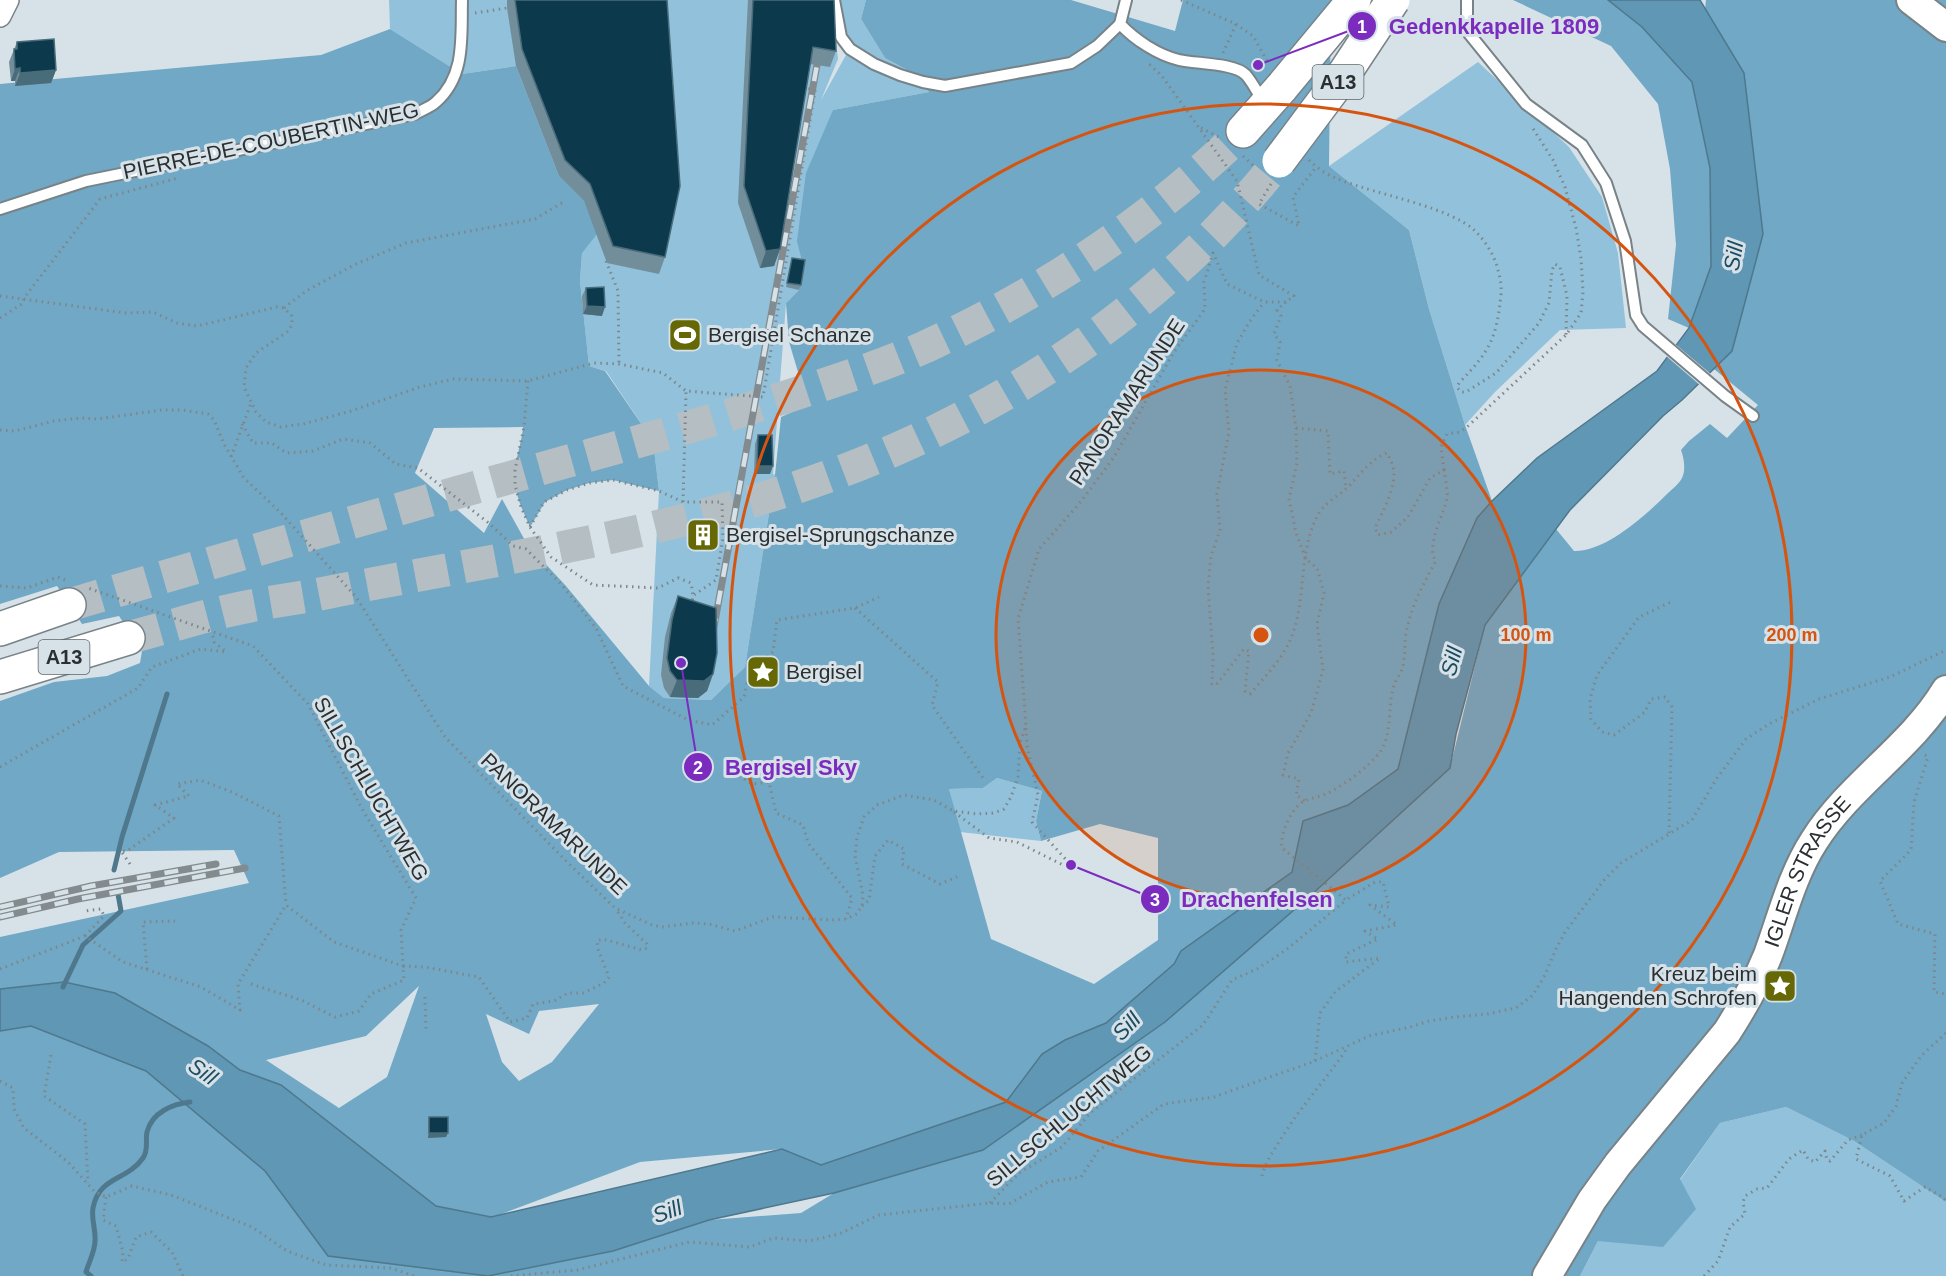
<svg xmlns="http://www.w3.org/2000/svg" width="1946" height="1276" viewBox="0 0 1946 1276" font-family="Arial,sans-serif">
  <rect width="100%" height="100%" fill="#d7e2e8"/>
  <g fill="#91c1db">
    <path d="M389,0h442l7,59 -17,41 25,-45 -6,-55h26l-5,19 24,39 24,13 20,21 -96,18 -34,180 -13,13 -13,171 2,1 -30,192 -34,33 -47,-2 -15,-12 10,-195 -6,-50 -47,-70 -17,-5 -9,-85 2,-28 -23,-77 -43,-110 -54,8 -72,-45z"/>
    <path d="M1478,62l91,85 33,50 16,56 8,75 -66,2 -65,62 -30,33 -36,-116 -20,-79 -80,-64z"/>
    <path d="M997,778l45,13 -6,30 5,20 -81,-9 -11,-43 34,-1z"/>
    <path d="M1786,1107l68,34 92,61v74h-366l18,-35 82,-61 40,-57z"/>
  </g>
  <g fill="#70a8c5" fill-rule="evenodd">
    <path d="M866,0h205l104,31 8,-31h148l-2,166 80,64 20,79 36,116 27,76 -15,17 -38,86 -41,165 -50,36 -45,16 -11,51 -111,79 -7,13 -68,59 -41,17 -23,14 -36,48 -185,63 -39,-16 -142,13 -149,56 -55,-12 -155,-121 -41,-15 -32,-24 -144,-64 -64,7v-52l249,-54 -15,-33 -175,2 -59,26v-177l54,-19 53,-6 33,-13 2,-12 -23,-35 -37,8 -25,-38 -57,18v-520l321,-29 69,-26 72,45 54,-8 43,110 25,25 13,33 -15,19 -2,28 9,85 16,5 48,70 6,50 -46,-11 -24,3 -22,7 -22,12 -15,25c-8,-18 -17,-36 -15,-56 1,-15 7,-29 8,-44l-89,1 -19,45 69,60 18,-34 25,45 39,42 83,100 15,12 47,2 34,-33 30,-192 6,-58 27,-12 -19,-63 -3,-39 13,-13 4,-25 -6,-24 9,-68 27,-63 96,-18 -20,-21 -24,-13 -24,-39zM997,778l45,13 -6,30 5,20 59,-17 58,14v102l-64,44 -103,-45 -42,-150 34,-1zM419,986l-32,91 -48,31 -73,-48 100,-24zM599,1004l-47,58 -33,19 -17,-19 -16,-48 43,20 10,-23z"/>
    <path d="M1513,0h95l34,27 50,55 18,86 1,98 -22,62 -21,-9 8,-74 -6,-76 -12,-65 -47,-58z"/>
    <path d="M1706,0h240v1202l-92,-61 -68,-34 -66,16 -40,56 16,30 -33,38 -65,-6 -18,35h-1580v-245l31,-5 115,44 119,101 63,85 160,20 125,-25 96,-31 92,-7 33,-20 149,-43 182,-128 144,-125 141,-129 35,-143 71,-96 18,22c31,1 71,-35 92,-56 5,-5 13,-11 16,-17 4,-8 2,-20 -1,-28l8,-9 21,-17 17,14 31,-33 -44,-36 18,-18 12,-278 -39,-64z"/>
  </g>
  <path fill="#5f97b4" stroke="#4f788d" stroke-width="1.5" d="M1608,0h92l44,73 19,161 -31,117 -50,49 -19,16 -93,94 -85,115 -29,109 -6,34 -141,129 -144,125 -182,128 -149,43 -125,27 -96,31 -125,25 -160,-20 -63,-85 -119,-100 -115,-45 -31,5v-42l64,-7 51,11 93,53 32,24 41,15 155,121 55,11 291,-68 39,16 185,-63 36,-48 23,-14 41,-17 68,-59 7,-13 111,-79 11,-51 45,-16 50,-36 41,-165 38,-86 15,-17 45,-43 120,-87 32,-43 22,-62 -1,-98 -18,-86 -50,-55z"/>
  <path fill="#d7e2e8" d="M1674,343l38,32 -11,11 -36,-31z"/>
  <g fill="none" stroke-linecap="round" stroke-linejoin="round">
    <g stroke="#4f788d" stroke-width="5">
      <path d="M114,870l8,-33 45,-143"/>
      <path d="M63,987l20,-42 38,-34 -3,-17"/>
      <path d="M91,1276l-5,-4c3,-10 9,-21 9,-31 1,-11 -4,-22 -2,-33 6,-32 34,-27 50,-50 6,-9 2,-17 4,-26 5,-20 26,-28 43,-30"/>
    </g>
    <g stroke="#b4bec3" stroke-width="33" stroke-dasharray="33 16" stroke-linecap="butt">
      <path d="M69,605c154,-46 309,-90 464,-134 89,-25 178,-49 265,-78 43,-14 86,-28 127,-46 119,-55 225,-125 318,-216"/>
      <path d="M128,638c33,-9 66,-19 99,-27 29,-7 59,-11 88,-16 155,-31 313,-54 464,-102 194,-61 372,-172 500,-332"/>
    </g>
    <g stroke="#788388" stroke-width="14">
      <g id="service">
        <path d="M834,0l7,37 9,12 24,15 26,11 23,7 22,4 126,-23 26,-17 23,-22"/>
        <path d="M1126,0l-6,24c15,16 38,31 59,36 17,4 56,3 67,15 7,8 12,19 18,28"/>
        <path d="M1467,0v31l59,73 56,41 24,38 19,58 11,74 7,11 82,70 28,20"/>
        <path d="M0,209l86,-28 329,-67c7,-4 16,-7 21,-12 30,-26 25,-66 26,-102"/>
      </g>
    </g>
    <g stroke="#788388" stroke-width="24">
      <path id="minor" d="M0,16l8,-16"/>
    </g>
    <g stroke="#788388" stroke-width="32">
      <g id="secondary">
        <path d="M1911,0l35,27"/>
        <path id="s1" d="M1547,1276l45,-76 26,-36 109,-132c16,-25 30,-50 41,-77 14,-38 24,-80 46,-114 36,-57 97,-93 132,-151"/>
      </g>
    </g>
    <g stroke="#788388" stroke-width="36">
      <g id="motorway">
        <path d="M1243,131l39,-44"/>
        <path d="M0,629l69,-24"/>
        <path d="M0,677l128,-39"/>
      </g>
    </g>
    <g stroke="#7e868a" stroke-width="3" stroke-dasharray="1.5 4.5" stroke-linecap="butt">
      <path d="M1181,0l55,24 17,12 16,28"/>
      <path d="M475,13l32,-5"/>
      <path d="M1223,53l13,-29"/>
      <path d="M1201,128l18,9"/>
      <path d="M1243,156l11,10"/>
      <path d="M1309,160c14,15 33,21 52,27 31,10 88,22 112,42 10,9 18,21 23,34 3,10 6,20 5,31 -4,45 -12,58 -42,89l-2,4 4,5h5l30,-19 43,-50 10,-20 3,-33 3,-6 5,3 7,29 -1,39"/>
      <path d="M1271,184l-12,20 40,22 -6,-29 23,-30"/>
      <path d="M606,261l12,30 1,73"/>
      <path d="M0,296l126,17 27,-1 24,11 20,3 80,-19 7,1 8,8v9l-5,7 -31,21 -10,15 -2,19 12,25 10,10 15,5 22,-3 48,-13 69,-24 33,-8 75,2 66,-18 25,1 44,9 23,18 77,6 52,-306 -10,-4"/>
      <path d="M1286,302l-9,8 4,6 -7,18 6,8 -3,18 13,26 6,42 1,35 -8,36 7,34 10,26 11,9 7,25 -7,31 6,46 -12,43 -23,40 -5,22 16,4 -3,16 9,6"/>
      <path d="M284,308l22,-17 50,-27 50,-21 129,-24 30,-18"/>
      <path d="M0,318l22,-14 2,-6 76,-99 78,-21"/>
      <path d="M528,381l-4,46 -9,43v15l6,22 9,20 21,30 42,28 65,3 20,-10 13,5 2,13 -1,7"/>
      <path d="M242,424l11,19h19l14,10 27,-2 30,-12 27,4 26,21 22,4 72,56 23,22 13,3 36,36 34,43 27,58 65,34 24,5 32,-28 6,-26 23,-19 4,-32 78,-12 24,-11"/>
      <path d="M1296,428l32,3 2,43 14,-3 2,18"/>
      <path d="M0,430l15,1 39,-10 28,-3 15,1 65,-9h20l26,4 6,6 10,24 20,34 37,35 75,84 89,140 123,126 47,45 37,17 10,2 32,-4 15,1 26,7 38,-14 59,3 14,-1 11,-5 5,-8 1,-11 -8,-39 2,-19 7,-20 13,-12 27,-10 30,5 19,11 24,3 17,-1 10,-4 7,-12 7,-20 2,-35 6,-16 -8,-107 21,-70 40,-45 35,-47 60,-105 31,-43 -1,-27 9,-29 14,31 37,18h22l8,-6 -35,-21 -22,-94 -75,-105 -13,-12"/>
      <path d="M231,457l20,-54"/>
      <path d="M1444,470l-3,-23 6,-13 13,-2 7,-5 99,-92 15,-22 2,-21 -2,-34 -5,-30 -11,-41 -12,-27 -21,-33"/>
      <path d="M683,502l3,-111"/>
      <path d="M530,527l14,-25 23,-12 23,-7 23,-3 46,11 24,11h39l1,36 -7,42 -22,15"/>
      <path d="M0,586l27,2 31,-11 7,3"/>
      <path d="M855,608l83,74 -6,23 53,76"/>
      <path d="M1925,755l3,2 -14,45 -3,48 -31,31 18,43 37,10 -1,58 12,2"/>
      <path d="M724,766l28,18 17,-2 7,31 27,12 5,18 44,55 -6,21"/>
      <path d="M0,767l138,-79 14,-21 49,-18 25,3 -12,-10 -2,-10"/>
      <path d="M954,812l35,26 28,4 50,25 2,-4 -37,-41 6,-27 -11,-49 -1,-18"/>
      <path d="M1669,833l3,-126 -7,-10 -14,2 -6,13 -31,23 -12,-3 -11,-13 -1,-20 7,-24 42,-58 32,-15"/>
      <path d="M130,864l-9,-13h6l47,-33 -19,-13 34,-9 -12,-12 23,-4 32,12 47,24 7,89"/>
      <path d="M862,906l7,-6 6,-44 13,-16 16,9 -2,15 38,20 17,-7"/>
      <path d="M85,936l19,-20 -3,-7 -16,2"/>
      <path d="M0,969l85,-33 38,26 78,25 39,23 -2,-26 48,-79 48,37 69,24 -2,-36 15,-32 -54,-89 -54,-105 -55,-58 -165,-58"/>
      <path d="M147,969l-4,-47 32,-1"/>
      <path d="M251,984l50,16 34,17 24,-6 12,-17 33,-14 -1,-14 22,1 54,10 31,45 17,-4 6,-14 21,-3 14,-8h15l21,-10 5,-6 -11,-28 -1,-8 6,-2 39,11 5,-2v-4l-22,-21 -9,-14"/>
      <path d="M425,997l1,34"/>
      <path d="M1946,1033l-25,23 -19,27 -6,23 -12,17 -22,12 -6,24 34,17 14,25 21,-14 19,11 2,4"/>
      <path d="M51,1055l-7,41 41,28 3,59"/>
      <path d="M1315,1061l54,-25 41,-9 19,-6 26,-4 32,-3 29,-6 17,-13 12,-20 10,-24 10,-19 40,-53 16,-16 71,-43 25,-42 29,-39 23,-15 50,-25 71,-22 56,-27"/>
      <path d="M0,1081l13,7 1,21 10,19 44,34 26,29 12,6 26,-11 39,9 81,32 35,24 39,14 65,3 23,8"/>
      <path d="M1262,1176c3,-13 10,-23 17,-34 20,-34 47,-62 69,-95"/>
      <path d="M106,1197l-3,23 13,6 7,26 -1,10 6,-3 8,-22 15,-5 21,20 11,24"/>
      <path d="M990,1203l29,-30 43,-26 28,-34 113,-88 29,-45 25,-11 29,-19 60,-50 -64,-52c-3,-13 10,-41 22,-47 7,-3 15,-4 22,-7 17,-8 43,-27 54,-42 13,-20 7,-44 14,-67 2,-5 6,-10 8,-16 4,-11 2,-25 4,-36 5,-26 17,-49 30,-72 -11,-15 8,-46 11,-63 1,-8 -2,-19 -3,-28l-14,8 -22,39 -17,15 -13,3 -3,-7c7,-15 23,-44 18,-61 -1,-5 -4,-10 -6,-14 -16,6 -26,20 -38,33 -10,10 -21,14 -30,27 -20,34 -13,80 -25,117 -8,26 -27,44 -44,64l-5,-3 4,-40 -5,-2 -28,36 -4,-1 1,-29 -5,-68 3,-31 9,-26 -3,-36 12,-62 -4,-42 12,-47 13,-22 14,-19"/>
      <path d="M511,1276l66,-6 112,-28 61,5 23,-9 36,3 30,-7 40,-19 111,-12 19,1 39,-22 33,-5 17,-26 66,-47 50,-7 101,-36 5,-48 15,-21 45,-34 -34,4v-8l32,-15 -13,-8 32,-6 -27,-20 19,2 -6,-25h-8l-29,18"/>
      <path d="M1704,1276l14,-15 12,-34 15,-13 -2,-12 2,-6 12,-7 10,-1 22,-29 14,-9 5,9 7,3 10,-11 2,9 3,1 18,-21 14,-5"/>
    </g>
    <use href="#service" stroke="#fff" stroke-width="10"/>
    <use href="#minor" stroke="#fff" stroke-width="21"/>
    <use href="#secondary" stroke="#fff" stroke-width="28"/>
    <use href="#motorway" stroke="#fff" stroke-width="33"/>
    <g stroke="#838b8f" stroke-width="7">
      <g id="rail">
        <path d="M713,632l104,-567"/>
        <path d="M0,907l91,-21 125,-22"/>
        <path d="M0,917l78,-18 167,-31"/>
      </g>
    </g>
    <use href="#rail" stroke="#d7e2e8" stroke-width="4.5" stroke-dasharray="14" stroke-linecap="butt"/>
    <g stroke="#788388" stroke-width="36" stroke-linecap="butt">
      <g id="motorway-bridge">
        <path d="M1282,87l72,-87"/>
        <path d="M1279,161l65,-87 49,-74"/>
      </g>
    </g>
    <use href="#motorway-bridge" stroke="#fff" stroke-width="33"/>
  </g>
  <g fill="#728e9a">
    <path d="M507,0h160l-2,257 -6,17 -52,-11 -23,-62 -25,-25 -43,-110 -9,-58z"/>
    <path d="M748,0h86l2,51 -6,16 -20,-3 -30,185 -6,17 -14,2 -22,-65z"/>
    <path d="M17,42l39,28 -5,13 -36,3v-5h-4l-2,-19z"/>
    <path d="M792,258l9,27 -2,5 -13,-3z"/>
    <path d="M586,288l16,28 -19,-2 -1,-18z"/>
    <path d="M758,435l12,39h-16l1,-30z"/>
    <path d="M678,596l35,78 -6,17 -9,7 -28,-1 -6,-9 -3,-13 4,-38 6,-24z"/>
    <path d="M429,1117l19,16 -2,4 -18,1v-17z"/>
  </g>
  <g fill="#496c7b">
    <path d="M20,68l-5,13h-4l4,-12z"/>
    <path d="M56,70l-5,13 -36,3 5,-13z"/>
    <path d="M780,249l-6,17 -14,2 6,-17z"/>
    <path d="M587,306l18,1 -3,9 -19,-2z"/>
    <path d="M757,466h16l-3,8h-16z"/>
    <path d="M713,674l-6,17 -9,7 -28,-1 7,-17z"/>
    <path d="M429,1133h19l-2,4 -18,1z"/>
  </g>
  <g fill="#0c394c" stroke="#496c7b" stroke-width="1.5">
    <path d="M515,0h152l13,186 -15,71 -52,-11 -23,-62 -25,-24 -43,-111z"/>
    <path d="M753,0h81l2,51 -23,-4 -33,202 -14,2 -22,-65z"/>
    <path d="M54,39l2,31 -36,3v-5l-5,1 -1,-20h3v-7z"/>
    <path d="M792,258l13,2 -4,25 -14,-2z"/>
    <path d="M604,287l1,20 -18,-1 -1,-18z"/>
    <path d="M758,435h14l1,31h-16z"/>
    <path d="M678,596l38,12 1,45 -4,21 -9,7 -27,-1 -7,-9 -3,-13 5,-38z"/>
    <rect x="429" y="1117" width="19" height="16"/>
  </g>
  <circle cx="1261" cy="635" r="265" fill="#d55510" fill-opacity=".12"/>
  <g fill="none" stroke="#d55510" stroke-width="3">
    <circle cx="1261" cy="635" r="265"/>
    <circle cx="1261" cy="635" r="531"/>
  </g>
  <defs>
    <g id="stadium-square" transform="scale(1.725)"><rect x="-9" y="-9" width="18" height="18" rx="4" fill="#666806" stroke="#d7e2e8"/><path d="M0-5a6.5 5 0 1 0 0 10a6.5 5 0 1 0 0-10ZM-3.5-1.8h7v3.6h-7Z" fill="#fff"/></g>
    <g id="building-square" transform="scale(1.725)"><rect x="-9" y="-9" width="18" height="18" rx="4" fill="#666806" stroke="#d7e2e8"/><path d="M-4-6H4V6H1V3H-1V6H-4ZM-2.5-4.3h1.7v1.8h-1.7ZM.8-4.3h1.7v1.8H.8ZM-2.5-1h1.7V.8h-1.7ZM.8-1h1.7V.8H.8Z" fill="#fff"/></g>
    <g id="sight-square" transform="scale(1.725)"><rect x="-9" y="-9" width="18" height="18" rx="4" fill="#666806" stroke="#d7e2e8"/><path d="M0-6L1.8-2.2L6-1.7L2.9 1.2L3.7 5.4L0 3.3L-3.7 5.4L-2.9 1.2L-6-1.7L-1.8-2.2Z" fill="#fff"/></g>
  </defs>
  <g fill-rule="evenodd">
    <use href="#stadium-square" x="685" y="335"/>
    <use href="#building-square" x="703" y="535"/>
    <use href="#sight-square" x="763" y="672"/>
    <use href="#sight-square" x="1780" y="986"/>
  </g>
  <g text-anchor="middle" stroke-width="6" stroke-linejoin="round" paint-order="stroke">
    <g fill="#d7e2e8" stroke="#5e6568" stroke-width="1.5">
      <rect x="1312.5" y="65" width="51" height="34" rx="4.5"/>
      <rect x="38.5" y="640" width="51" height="34" rx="4.5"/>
    </g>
    <g font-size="20" font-weight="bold" fill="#2a2f31">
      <text x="1338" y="89">A13</text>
      <text x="64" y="664">A13</text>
    </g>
    <g font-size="21" fill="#2a2f31" stroke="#d7e2e8">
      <text transform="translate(271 141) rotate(-12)" y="7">PIERRE-DE-COUBERTIN-WEG</text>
      <text transform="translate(1127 402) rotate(-57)" y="7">PANORAMARUNDE</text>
      <text transform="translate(371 789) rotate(60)" y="7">SILLSCHLUCHTWEG</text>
      <text transform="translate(554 824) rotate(44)" y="7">PANORAMARUNDE</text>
      <text dy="7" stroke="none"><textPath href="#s1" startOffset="484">IGLER STRASSE</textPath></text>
      <text transform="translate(1069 1116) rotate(-40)" y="7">SILLSCHLUCHTWEG</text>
    </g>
    <g font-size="21" fill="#2a2f31" stroke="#d7e2e8" text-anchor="start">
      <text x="708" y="342">Bergisel Schanze</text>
      <text x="726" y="542">Bergisel-Sprungschanze</text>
      <text x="786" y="679">Bergisel</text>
      <text x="1757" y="981" text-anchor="end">Kreuz beim<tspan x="1757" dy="24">Hangenden Schrofen</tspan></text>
    </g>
    <g font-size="22" font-style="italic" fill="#1d4b60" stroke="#d7e2e8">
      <text transform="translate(1733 256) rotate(-81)" y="8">Sill</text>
      <text transform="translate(1451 661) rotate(-75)" y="8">Sill</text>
      <text transform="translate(1126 1026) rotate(-46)" y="8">Sill</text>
      <text transform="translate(203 1071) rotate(35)" y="8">Sill</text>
      <text transform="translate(667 1211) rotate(-20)" y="8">Sill</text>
    </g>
  </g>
  <circle cx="1261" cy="635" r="9" fill="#d55510" stroke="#d7e2e8" stroke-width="3"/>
  <g font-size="18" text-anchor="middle" font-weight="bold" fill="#d55510" stroke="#d7e2e8" stroke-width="6" stroke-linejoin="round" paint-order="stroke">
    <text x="1526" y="641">100 m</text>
    <text x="1792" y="641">200 m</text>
  </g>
  <path fill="none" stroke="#7b2cbf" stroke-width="2" d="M1258 65L1362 26M681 663L698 767M1071 865L1155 899"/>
  <g fill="#7b2cbf" stroke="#d7e2e8" stroke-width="2">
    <circle cx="1258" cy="65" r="6"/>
    <circle cx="681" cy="663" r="6"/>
    <circle cx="1071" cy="865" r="6"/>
    <circle cx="1362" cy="26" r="15"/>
    <circle cx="698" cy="767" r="15"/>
    <circle cx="1155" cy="899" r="15"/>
  </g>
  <g font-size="18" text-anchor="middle" font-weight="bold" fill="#fff">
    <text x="1362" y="33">1</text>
    <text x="698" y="774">2</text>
    <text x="1155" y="906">3</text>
  </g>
  <g font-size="22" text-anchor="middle" font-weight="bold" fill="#7b2cbf" stroke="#d7e2e8" stroke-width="6" stroke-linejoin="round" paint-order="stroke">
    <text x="1494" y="34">Gedenkkapelle 1809</text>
    <text x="791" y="775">Bergisel Sky</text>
    <text x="1257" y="907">Drachenfelsen</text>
  </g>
</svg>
